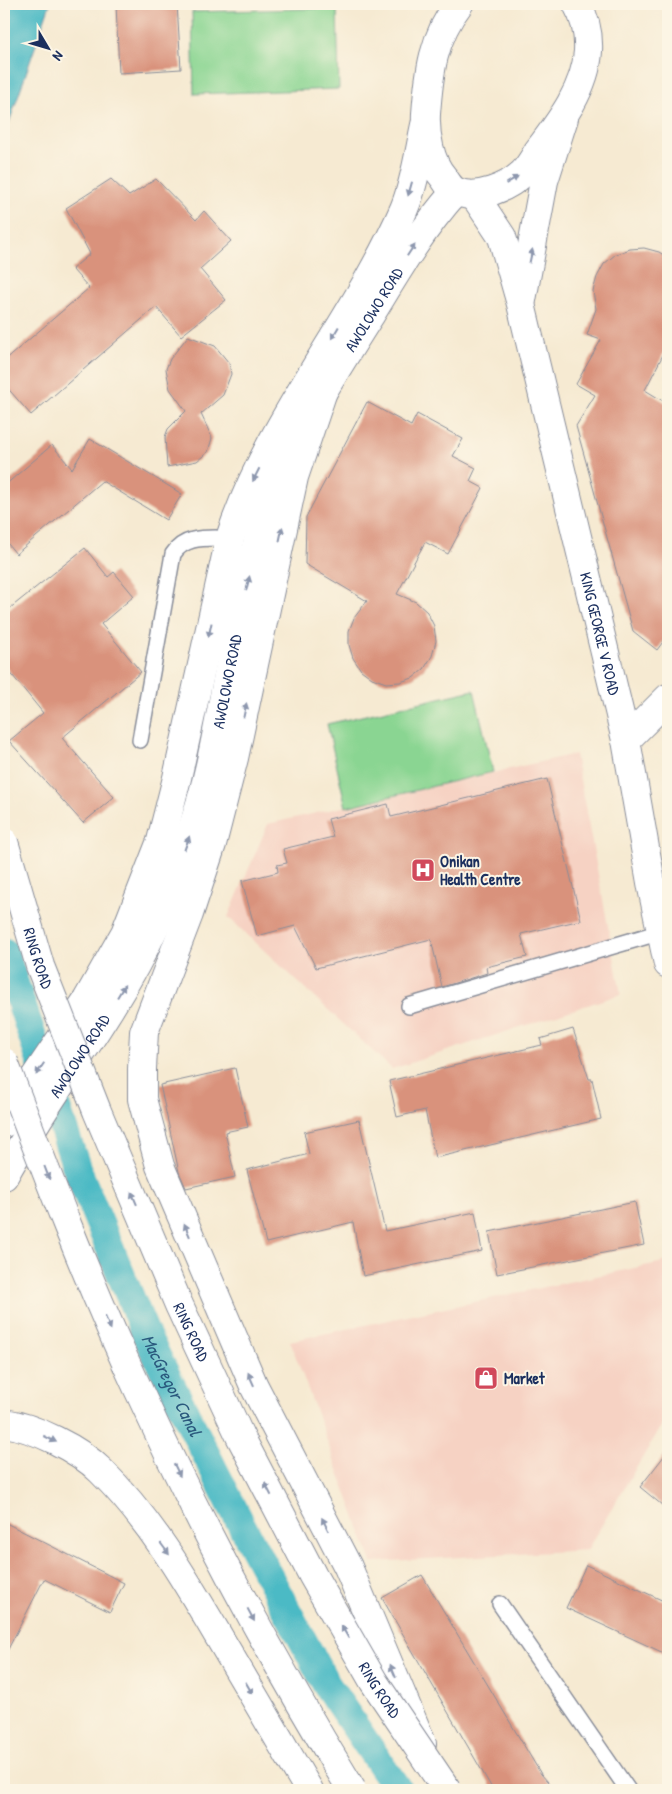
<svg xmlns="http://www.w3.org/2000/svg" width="672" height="1794" viewBox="0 0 672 1794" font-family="'Patrick Hand',sans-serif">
  <rect width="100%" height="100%" fill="#fcf5e5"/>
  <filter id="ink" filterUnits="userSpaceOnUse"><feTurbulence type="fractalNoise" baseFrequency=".02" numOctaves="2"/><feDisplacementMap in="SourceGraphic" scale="10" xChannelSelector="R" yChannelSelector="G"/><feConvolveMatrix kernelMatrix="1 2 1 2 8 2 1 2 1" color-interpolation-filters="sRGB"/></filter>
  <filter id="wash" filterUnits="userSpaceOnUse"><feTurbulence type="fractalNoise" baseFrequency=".0096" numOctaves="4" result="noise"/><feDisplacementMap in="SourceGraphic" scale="20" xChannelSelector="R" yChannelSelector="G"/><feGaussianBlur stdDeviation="1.12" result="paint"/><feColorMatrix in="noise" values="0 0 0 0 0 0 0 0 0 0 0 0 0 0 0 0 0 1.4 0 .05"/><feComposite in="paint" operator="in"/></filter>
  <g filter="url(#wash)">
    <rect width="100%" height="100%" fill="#f6ead2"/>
    <g fill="#f6d2c3">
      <path d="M575,754l46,240 -229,75 -164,-152 40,-93z"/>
      <path d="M668,1261v154l-81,135 -215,12 -82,-221z"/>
    </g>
    <g fill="#8ad592" stroke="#528278">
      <path d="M337,8l2,81 -145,5 -2,-82z"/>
      <path d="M474,690l19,82 -147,35 -19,-83z"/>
    </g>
    <path fill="#4cbac5" stroke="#347492" d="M4,4h46l-46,133z"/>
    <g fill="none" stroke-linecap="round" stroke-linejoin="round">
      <path stroke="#4cbac5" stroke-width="29" id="s1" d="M4,952l73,217 69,166 95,189 85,160 72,106"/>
    </g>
    <g id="blocks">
      <g fill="#d9927c">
        <path d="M116,4h61l4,65 -62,4z"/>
        <path d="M111,179l18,17 27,-17 40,41 8,-9 27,30 -31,28 26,31 -45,36 -25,-29 -125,108 -27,-31v-23l85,-73 -17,-19 18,-15 -24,-46z"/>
        <path d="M644,248l15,4 9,6v87l-23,45 23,14v231l-11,15 -24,-19 -57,-205 19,-31 -19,-11 25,-44 -14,-5 9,-26 -3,-18 4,-14 7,-13 12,-10 14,-5z"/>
        <path d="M188,336l27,10 14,17 2,11 -8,21 -22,19 11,24 -4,14 -11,9 -30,6 -2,-30 3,-8 18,-18 -16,-22 -4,-20 4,-10z"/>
        <path d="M367,402l44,24 6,-12 46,25 -10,17 23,12 -6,13 13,7 -35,66 -23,-12 -28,52 19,8 11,10 7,14 2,15 -4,15 -8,13 -11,9 -13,4 -14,1 -14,-5 -11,-8 -8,-12 -4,-13v-14l5,-13 13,-17 -62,-37 1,-47z"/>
        <path d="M90,439l92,55 -16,26 -64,-39 -86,73 -12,-15v-53l48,-41 20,24z"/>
        <path d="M85,548l23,29 6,-5 20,24 -33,28 40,48 -79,66 52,59 -31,26 -74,-82 34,-28 -39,-48v-52z"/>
        <path d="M547,779l34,141 -60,14 6,23 -41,10 1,6 -45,14 -11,-48 -115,29 -21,-42 -38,10 -15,-55 36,-9 -1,-7 10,-2 -4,-14 50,-12 -5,-18 60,-15 3,13z"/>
        <path d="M573,1029l16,50h3l9,40 -166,39 -10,-48 -28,7 -8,-36 153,-36 -2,-6z"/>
        <path d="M235,1068l13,59 -23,5 10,45 -49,11 -7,-16 -19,-87z"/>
        <path d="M359,1120l26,111 90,-19 7,39 -119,25 -10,-54 -87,21 -19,-73 62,-16 -5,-22z"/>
        <path d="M635,1202l9,43 -147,29 -8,-42z"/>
        <path d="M668,1451v59l-28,-23z"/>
        <path d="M4,1522l120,61 -14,29 -66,-33 -40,78z"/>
        <path d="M586,1565l82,38v52l-102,-47z"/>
        <path d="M422,1575l119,199 14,16h-62l-111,-192z"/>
      </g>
    </g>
  </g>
  <g filter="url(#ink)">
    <use href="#blocks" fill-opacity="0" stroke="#888c98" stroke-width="1"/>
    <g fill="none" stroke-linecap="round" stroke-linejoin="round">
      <g stroke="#888c98" stroke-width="18">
        <g id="lane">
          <path d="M140,740l33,-186c13,-20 36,-15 57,-16"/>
          <path d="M409,1006l252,-74"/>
          <path d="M500,1604l128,186"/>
        </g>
      </g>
      <g stroke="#888c98" stroke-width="30">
        <g id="street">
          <path id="s2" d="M474,195l28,42 19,67 105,436 26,148 16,76"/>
          <path d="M522,300l22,-119 20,-63"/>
          <path d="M626,740l42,-42"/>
        </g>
      </g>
      <g stroke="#888c98" stroke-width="30">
        <g id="secondary">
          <path d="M459,4c-26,33 -30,69 -33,110 -1,20 4,49 18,64 3,5 8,12 13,14 21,8 50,-4 66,-19 6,-6 11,-15 15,-22 22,-29 48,-63 50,-100 1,-18 -3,-33 -11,-47"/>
          <path d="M4,1123l83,-123 38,-67 36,-92 16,-63 53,-240c39,-119 124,-215 174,-329 11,-26 15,-57 21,-84"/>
          <path id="s3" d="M4,1176c51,-93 122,-175 162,-275 17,-44 34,-90 44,-136 16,-73 27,-148 47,-221 7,-25 15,-54 26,-78 25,-53 57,-103 88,-152 26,-43 51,-85 84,-122"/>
        </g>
      </g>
      <g stroke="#888c98" stroke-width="30">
        <g id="highway">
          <path d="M322,394l-28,83 -60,281 -22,86 -23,70 -45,118 -2,37v30l18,67 94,220 94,181 74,176"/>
          <path d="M4,1423c30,4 75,26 97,48 49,48 84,108 118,166 30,51 60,102 90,153"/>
        </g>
      </g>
      <use href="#lane" stroke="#fff" stroke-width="15"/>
      <use href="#street" stroke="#fff" stroke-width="28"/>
      <use href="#secondary" stroke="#fff" stroke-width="28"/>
      <use href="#highway" stroke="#fff" stroke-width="28"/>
      <g stroke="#888c98" stroke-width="30" stroke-linecap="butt">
        <g id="highway-bridge">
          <path id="s4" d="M4,842l36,124 57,145 82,194 61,131 73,140 61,106 73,108"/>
          <path d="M4,1062c42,110 84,220 134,327 63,138 135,272 214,401"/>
        </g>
      </g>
      <use href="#highway-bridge" stroke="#fff" stroke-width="28"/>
    </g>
    <defs><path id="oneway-solid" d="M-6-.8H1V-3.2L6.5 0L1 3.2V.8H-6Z" transform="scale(1.25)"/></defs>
    <g fill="#8d97ae">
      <use href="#oneway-solid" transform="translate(512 180) rotate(-32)"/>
      <use href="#oneway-solid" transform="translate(410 189) rotate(106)"/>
      <use href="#oneway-solid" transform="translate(411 250) rotate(-57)"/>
      <use href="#oneway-solid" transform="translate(531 256) rotate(-78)"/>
      <use href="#oneway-solid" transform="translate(335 333) rotate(120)"/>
      <use href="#oneway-solid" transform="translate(256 475) rotate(117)"/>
      <use href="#oneway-solid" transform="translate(281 534) rotate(-78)"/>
      <use href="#oneway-solid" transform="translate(248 583) rotate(-77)"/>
      <use href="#oneway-solid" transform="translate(210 630) rotate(102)"/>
      <use href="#oneway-solid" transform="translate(245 710) rotate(-78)"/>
      <use href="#oneway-solid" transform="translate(187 843) rotate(-70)"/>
      <use href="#oneway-solid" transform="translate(121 991) rotate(-59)"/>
      <use href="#oneway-solid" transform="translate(40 1069) rotate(124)"/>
      <use href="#oneway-solid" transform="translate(47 1173) rotate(69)"/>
      <use href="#oneway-solid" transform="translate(134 1198) rotate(-113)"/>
      <use href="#oneway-solid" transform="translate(187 1230) rotate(-113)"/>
      <use href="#oneway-solid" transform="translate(108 1323) rotate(66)"/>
      <use href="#oneway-solid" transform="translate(251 1379) rotate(-114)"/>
      <use href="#oneway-solid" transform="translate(50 1439) rotate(26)"/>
      <use href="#oneway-solid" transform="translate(177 1470) rotate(64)"/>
      <use href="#oneway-solid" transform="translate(268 1489) rotate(-117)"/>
      <use href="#oneway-solid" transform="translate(325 1524) rotate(-117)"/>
      <use href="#oneway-solid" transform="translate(165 1549) rotate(53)"/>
      <use href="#oneway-solid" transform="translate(251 1615) rotate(62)"/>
      <use href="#oneway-solid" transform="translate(345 1632) rotate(-120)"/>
      <use href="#oneway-solid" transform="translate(393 1671) rotate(-113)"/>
      <use href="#oneway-solid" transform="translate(249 1688) rotate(60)"/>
    </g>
  </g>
  <defs>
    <g id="hospital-square" transform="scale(1.25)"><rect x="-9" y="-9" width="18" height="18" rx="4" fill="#d1495b" stroke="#fcf5e5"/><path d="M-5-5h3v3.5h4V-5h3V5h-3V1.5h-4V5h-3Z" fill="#fff"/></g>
    <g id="shop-square" transform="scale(1.25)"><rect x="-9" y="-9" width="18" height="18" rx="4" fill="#d1495b" stroke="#fcf5e5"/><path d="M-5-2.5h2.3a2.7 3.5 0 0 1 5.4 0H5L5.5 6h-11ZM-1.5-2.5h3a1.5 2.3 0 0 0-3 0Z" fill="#fff"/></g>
  </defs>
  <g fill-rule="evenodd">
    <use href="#hospital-square" x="423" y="870"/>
    <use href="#shop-square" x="486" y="1378"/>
  </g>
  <g text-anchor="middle" stroke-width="4" stroke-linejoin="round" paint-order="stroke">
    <g font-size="16" fill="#1b2f5e" stroke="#fcf5e5">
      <text dy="6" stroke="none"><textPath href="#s3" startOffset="952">AWOLOWO ROAD</textPath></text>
      <text dy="6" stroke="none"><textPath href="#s2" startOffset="459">KING GEORGE V ROAD</textPath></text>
      <text dy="6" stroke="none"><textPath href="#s3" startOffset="548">AWOLOWO ROAD</textPath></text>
      <text dy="6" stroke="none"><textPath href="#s4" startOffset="121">RING ROAD</textPath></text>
      <text dy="6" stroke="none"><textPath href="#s3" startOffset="142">AWOLOWO ROAD</textPath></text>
      <text dy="6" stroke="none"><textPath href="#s4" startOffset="525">RING ROAD</textPath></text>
      <text dy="6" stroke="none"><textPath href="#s4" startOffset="930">RING ROAD</textPath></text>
    </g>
    <g font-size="16" font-weight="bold" fill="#1b2f5e" stroke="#fcf5e5" text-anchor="start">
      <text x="440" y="867">Onikan<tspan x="440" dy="18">Health Centre</tspan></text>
      <text x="504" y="1384">Market</text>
    </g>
    <g font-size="18" font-style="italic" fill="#2a597d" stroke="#fcf5e5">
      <text dy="6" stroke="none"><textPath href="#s1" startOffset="465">MacGregor Canal</textPath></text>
    </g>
  </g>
  <rect width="672" height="1794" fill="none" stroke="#fcf5e5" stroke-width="20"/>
  <g transform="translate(48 48) rotate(128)" stroke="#fcf5e5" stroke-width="4" paint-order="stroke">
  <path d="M0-4L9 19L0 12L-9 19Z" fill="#1b2f5e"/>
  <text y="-8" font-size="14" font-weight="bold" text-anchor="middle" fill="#1b2f5e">N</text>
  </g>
</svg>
